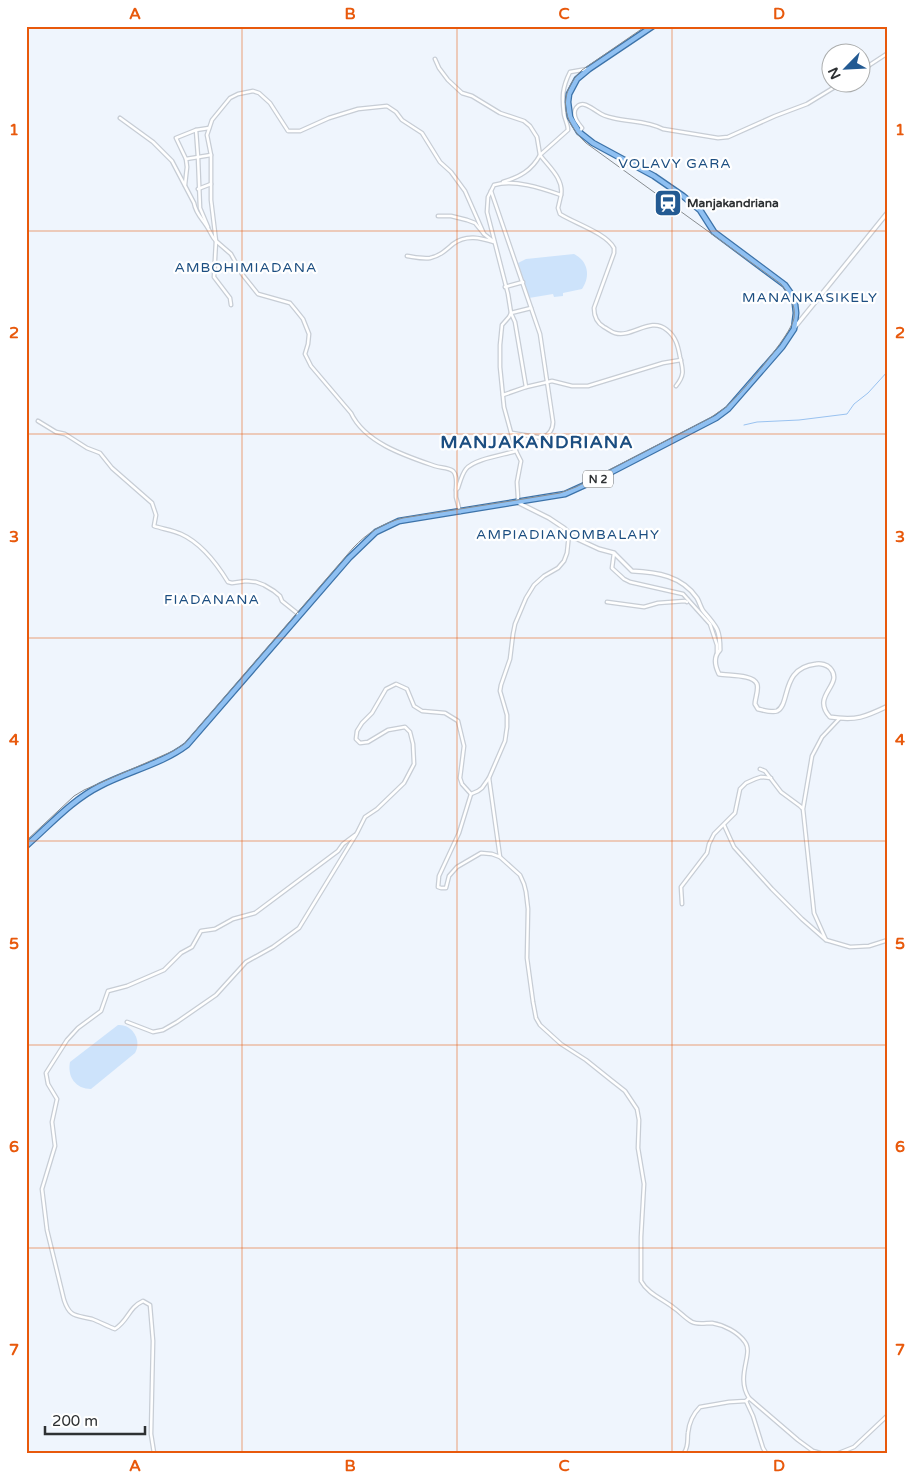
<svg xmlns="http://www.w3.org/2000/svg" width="914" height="1479" viewBox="0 0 914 1479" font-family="'Varela Round',sans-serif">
  <rect width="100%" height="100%" fill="#eff5fd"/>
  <g fill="#cde3fb">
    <path d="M574,254c14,7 17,22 8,35l-19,4v3l-9,1 -1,-3 -24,4 -11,-35 8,-4z"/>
    <path d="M118,1025c15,-1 24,16 17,28l-44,36c-15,0 -24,-12 -21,-27z"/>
  </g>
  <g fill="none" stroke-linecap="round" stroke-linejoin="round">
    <path stroke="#99c2f0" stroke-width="1" d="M744,425l13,-3 42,-2 48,-6 7,-10 14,-11 20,-22"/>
    <g stroke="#c7cdd5" stroke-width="5">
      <g id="minor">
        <path d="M435,59l4,9 9,12 14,13 10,3 28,17 24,8 6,5 7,11 3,18c-8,15 -20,22 -37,27"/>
        <path d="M862,70l26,-17"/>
        <path d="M120,118l33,24 19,19 22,42c2,12 10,17 15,27 3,5 3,7 7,11l-2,36 16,21 1,7"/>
        <path d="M196,130l2,27 2,51 8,19"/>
        <path d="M579,132l3,-4c-4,-5 -9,-11 -7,-18 6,-12 16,-2 23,2 4,3 10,5 15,6 16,4 35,3 50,11l55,9 10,-1 47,-21 32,-12 36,-22"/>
        <path d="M186,159l25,-4"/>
        <path d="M185,185l2,-18 -1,-8 -10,-21 20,-8 13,-2"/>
        <path d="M198,189l13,-5"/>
        <path d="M491,191l49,143 13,88c0,8 -4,13 -11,16l-30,-5"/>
        <path d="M561,195l-3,13 2,6c14,9 46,19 54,34v5l-20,55c0,8 3,15 10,19 4,2 7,5 11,6 18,5 35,-17 52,-3 9,7 11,16 13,27 3,13 5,18 -4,29"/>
        <path d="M438,216h13l16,4 8,3 9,11 9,7"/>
        <path d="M407,256c7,1 15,3 23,2 10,-2 16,-8 23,-14 13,-10 28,-6 41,-2"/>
        <path d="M505,287l18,-5"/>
        <path d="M526,387l26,-6 20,5h16l75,-23 18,-3"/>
        <path d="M503,395l23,-8 -11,-65 -4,-9 20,-5"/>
        <path d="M38,421l18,11 9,2 22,14 13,5 12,15 40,35 4,12 -2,11c9,3 18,4 27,8 20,9 36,30 47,48l4,1 14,-2 10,1 8,3 10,6 6,5 2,5 15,12 2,3"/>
        <path d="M516,451l5,10 -4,21 1,16 -1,4"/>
        <path d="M456,490c0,-6 2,-14 -3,-19 -5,-4 -12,-3 -18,-5 -29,-10 -70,-23 -84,-53l-40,-47 -6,-12 3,-10 1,-10 -6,-15 -8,-10 -5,-6 -32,-9 -16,-20 -11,-20 -15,-13 -5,-41v-45l-4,-20 5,-15 18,-22 8,-4 15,-3 6,2 11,10 18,28h12l29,-13 29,-9 29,-3 9,6 6,8 20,13 18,29 11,10 14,19 19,43"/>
        <path d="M460,512l-4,-15v-7l2,-2c2,-6 4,-14 8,-19 8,-10 37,-14 50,-18l-12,-44 -4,-40v-22l2,-20 7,-8 2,-4 -3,-19 -21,-82 1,-15 6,-12c20,-6 47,3 67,10 3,-16 -12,-28 -21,-40l28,-25c0,-6 -3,-10 -4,-16 -2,-17 -2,-26 6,-42l17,-3"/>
        <path d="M614,553l-2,15 12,11 6,3 53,12 27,30 7,21v8"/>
        <path d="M607,602l37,5 14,-4 27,-2 2,1"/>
        <path d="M760,769l5,2 16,21 19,14 2,2"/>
        <path d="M489,778l11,79"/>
        <path d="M471,794l-12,39 -20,43 -1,11 3,1h5l3,-12 8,-9 24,-14 11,1 8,3 20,18 4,9 2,8 2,17 -1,49 6,44 3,16 4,7 21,19 25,16 25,20 14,11 12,18 2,11 -1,28 6,36 -3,53v44c7,13 22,18 33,27 6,4 12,11 18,14 6,3 14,1 20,1 12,2 26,9 33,19 9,12 -10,34 4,56l-3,3 -17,1 -29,5c-7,7 -11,16 -12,26 -1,7 1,13 -4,20"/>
        <path d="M724,825l10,22 38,42 30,30 24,21 24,7 19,-1 19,-6"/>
        <path d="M682,904l-1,-17 26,-34 2,-9 5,-10 21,-21 5,-24 6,-6 9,-4 6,-2 10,1"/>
        <path d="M826,940l-12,-27 -11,-104 9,-53 10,-19 17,-18"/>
        <path d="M127,1022l26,10 10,-2 14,-8 39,-27 30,-33 27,-15 26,-19 58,-95 8,-16 12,-8 27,-26 10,-19 -1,-20 -3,-12 -5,-5 -17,3 -20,12 -8,1 -4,-4 1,-8 5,-8 10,-10 14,-24 10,-5 11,5 7,17 8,5 23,2 13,8 6,25 -4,32 2,6 9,10 7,-3 4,-3 7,-10 16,-37 2,-14v-12l-7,-24 1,-6 9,-26 3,-25 2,-10 11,-26 8,-13 10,-9 14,-8 6,-7 3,-8 2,-19"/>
        <path d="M749,1398l49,42 15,11 7,2"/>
        <path d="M746,1401l7,15 10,32 3,5"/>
        <path d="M154,1453l-3,-19 2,-93 -3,-36 -7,-4c-15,7 -14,19 -28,28 -8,-3 -15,-7 -23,-10 -16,-4 -22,-1 -28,-19l-17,-70 -5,-41 13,-43 -3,-24 5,-23 -9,-15 -2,-11 21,-33 11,-12 23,-17 7,-20 19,-5 37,-16 17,-17 11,-6 9,-16 14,-2 18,-10 22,-6 83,-62 5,-7 12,-9"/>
        <path d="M839,1453l15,-6 34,-32"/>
      </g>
    </g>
    <g stroke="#c7cdd5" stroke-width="5.5">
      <g id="tertiary">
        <path d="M795,327l93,-115"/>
        <path d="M517,502l32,16 15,10 9,9 26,12 15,4 18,18c25,1 50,5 65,27 3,5 4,11 7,14 13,15 16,18 16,38 -7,7 -5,16 -1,24 9,2 34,0 38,10 2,6 -2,14 -2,20l3,5c5,1 14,4 19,2 14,-7 3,-43 39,-47 5,-1 11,1 14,4 15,17 -20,27 0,49 27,4 35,0 58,-11"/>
      </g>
    </g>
    <g stroke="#3d73a9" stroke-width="7">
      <path id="primary" d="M26,846c24,-21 46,-46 74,-60 29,-15 62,-22 87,-41l162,-187 27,-26 23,-11 166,-27 33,-15 118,-61 12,-9 54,-62 12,-18 2,-16 -1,-9 -3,-9 -7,-10 -71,-53 -14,-22 -17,-14 -29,-20 -61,-33 -14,-11 -9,-15 -2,-15 1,-8 8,-15 12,-10 64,-43"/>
    </g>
    <use href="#minor" stroke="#fff" stroke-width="2.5"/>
    <use href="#tertiary" stroke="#fff" stroke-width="3"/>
    <use href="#primary" stroke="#8fc0f2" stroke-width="4.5"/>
    <path stroke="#878c90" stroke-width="1" d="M26,841l48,-45 10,-6 89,-39 11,-7 169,-196c14,-15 30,-25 50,-30l114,-18 43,-7 16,-6 134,-69c5,-4 11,-7 16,-11 14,-12 66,-73 68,-89 2,-13 -5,-24 -13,-34l-195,-141c-24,-22 -29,-49 -4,-73l64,-44"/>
  </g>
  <path fill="none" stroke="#e8590c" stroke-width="1" stroke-opacity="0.55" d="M242,26v1427M457,26v1427M672,26v1427M26,231h862M26,434h862M26,638h862M26,841h862M26,1045h862M26,1248h862"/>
  <defs>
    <g id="station-square" transform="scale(1.4375)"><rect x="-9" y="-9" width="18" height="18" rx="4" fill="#235a92" stroke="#fff"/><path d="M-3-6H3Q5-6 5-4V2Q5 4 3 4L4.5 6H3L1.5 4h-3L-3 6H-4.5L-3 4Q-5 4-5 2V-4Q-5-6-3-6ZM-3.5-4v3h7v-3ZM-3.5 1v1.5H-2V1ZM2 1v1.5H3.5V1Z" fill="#fff"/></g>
  </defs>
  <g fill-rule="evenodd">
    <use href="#station-square" x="668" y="203"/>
  </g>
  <g text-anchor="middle" stroke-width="4.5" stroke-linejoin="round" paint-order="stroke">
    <rect fill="#fff" stroke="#6d6f70" stroke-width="1" x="583" y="470.5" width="30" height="17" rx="4"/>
    <g font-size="11" font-weight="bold" fill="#2e3133">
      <text x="598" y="483">N 2</text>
    </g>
    <g font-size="12" font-weight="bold" fill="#2e3133" stroke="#fff" text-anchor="start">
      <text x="687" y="207">Manjakandriana</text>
    </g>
    <g font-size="14" letter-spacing="1" fill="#1c4e81" stroke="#fff">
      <text x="675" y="168">VOLAVY GARA</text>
      <text x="246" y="272">AMBOHIMIADANA</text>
      <text x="810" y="302">MANANKASIKELY</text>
      <text x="568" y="539">AMPIADIANOMBALAHY</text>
      <text x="212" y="604">FIADANANA</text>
    </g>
    <g font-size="18" font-weight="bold" letter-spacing="1" fill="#1c4e81" stroke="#fff">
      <text x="537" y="448">MANJAKANDRIANA</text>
    </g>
  </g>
  <rect width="914" height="1479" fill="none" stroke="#ffffff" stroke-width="55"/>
  <g transform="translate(846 68) rotate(246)"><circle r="24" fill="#ffffff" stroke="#abadad"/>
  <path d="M0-4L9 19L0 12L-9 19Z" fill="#235a92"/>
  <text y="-8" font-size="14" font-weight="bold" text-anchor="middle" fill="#2e3133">N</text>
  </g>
  <path d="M45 1426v8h100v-8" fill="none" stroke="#2e3133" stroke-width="2.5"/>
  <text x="52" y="1426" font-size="15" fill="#2e3133" stroke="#ffffff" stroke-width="4" paint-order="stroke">200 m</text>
  <rect x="28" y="28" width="858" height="1424" fill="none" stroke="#e8590c" stroke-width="2"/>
  <g font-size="16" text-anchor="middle" font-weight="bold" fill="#e8590c">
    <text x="135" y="19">A</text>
    <text x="350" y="19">B</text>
    <text x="564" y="19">C</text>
    <text x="779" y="19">D</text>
    <text x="14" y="135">1</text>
    <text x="900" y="135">1</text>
    <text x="14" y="338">2</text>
    <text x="900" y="338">2</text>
    <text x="14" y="542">3</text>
    <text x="900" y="542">3</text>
    <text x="14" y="745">4</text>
    <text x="900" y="745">4</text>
    <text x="14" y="949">5</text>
    <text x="900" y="949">5</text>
    <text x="14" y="1152">6</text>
    <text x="900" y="1152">6</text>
    <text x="14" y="1355">7</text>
    <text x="900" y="1355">7</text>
    <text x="135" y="1471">A</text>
    <text x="350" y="1471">B</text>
    <text x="564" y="1471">C</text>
    <text x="779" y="1471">D</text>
  </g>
</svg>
